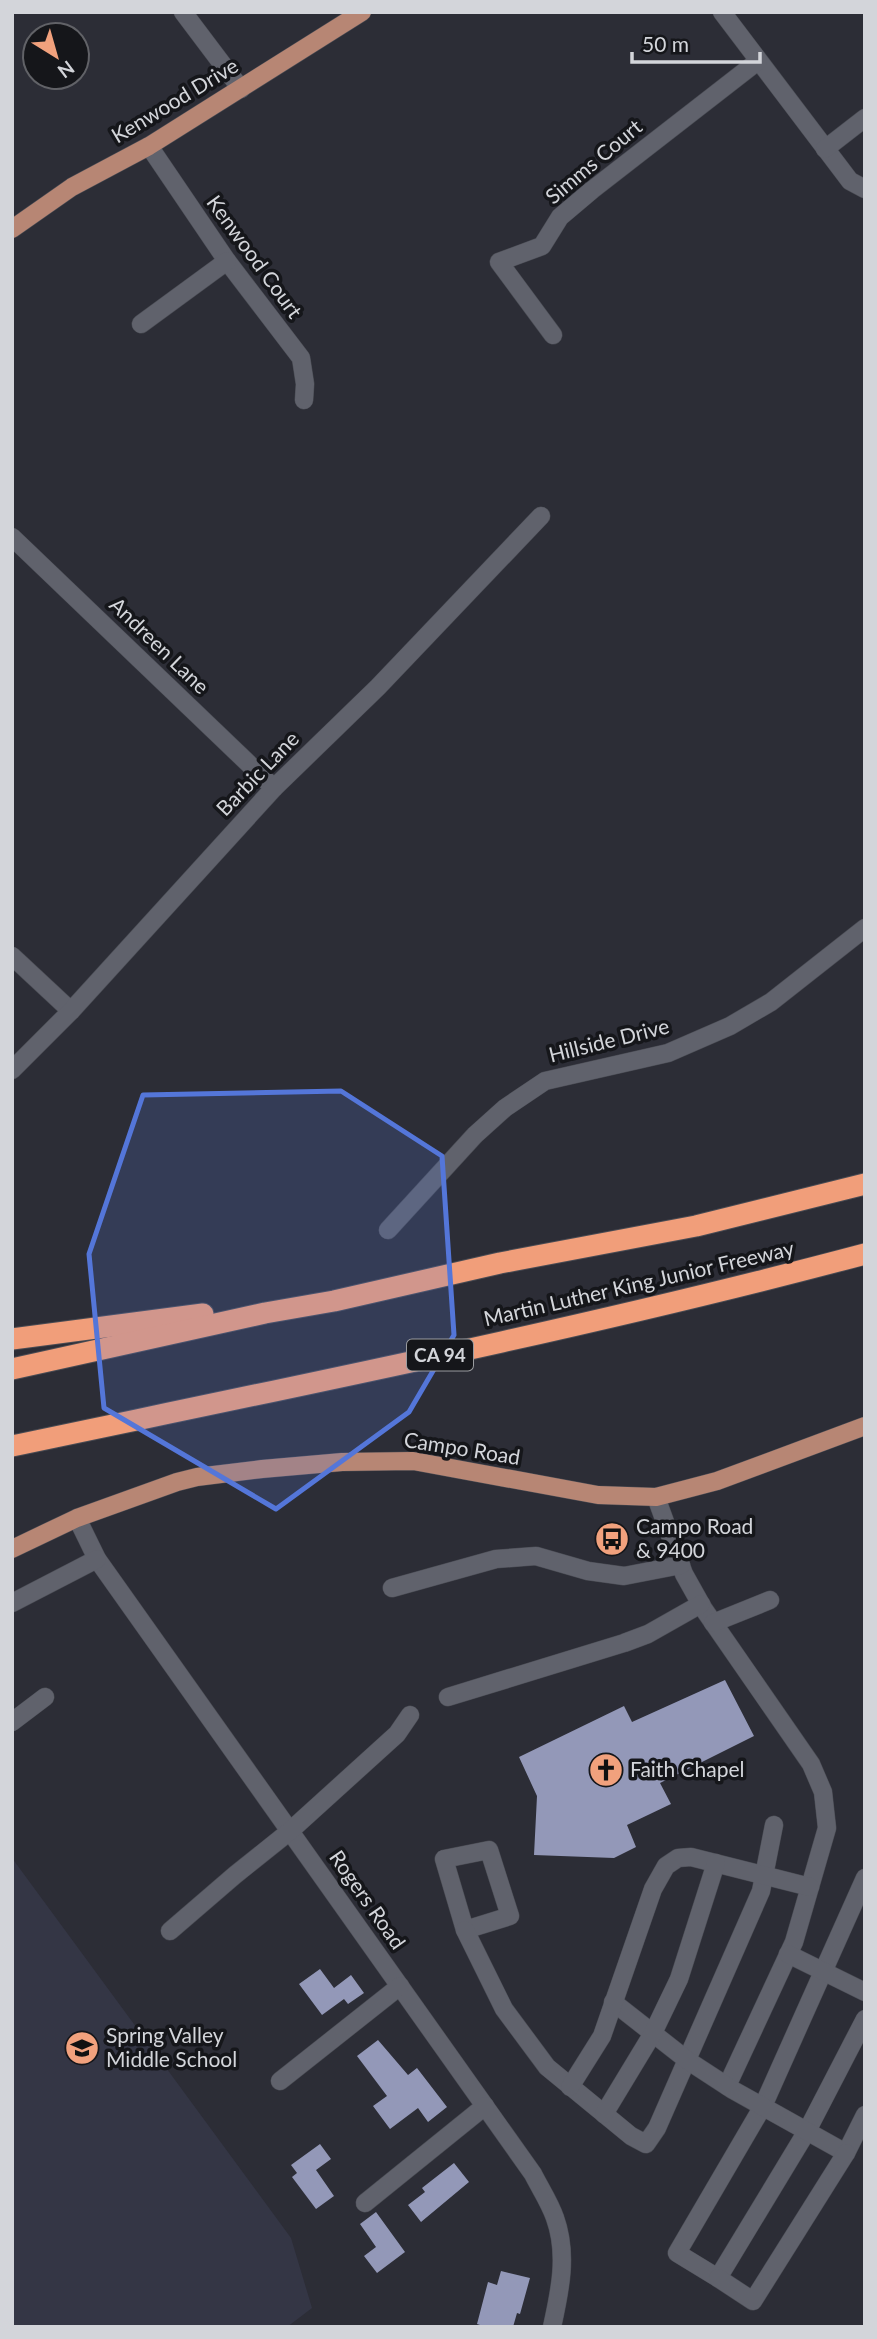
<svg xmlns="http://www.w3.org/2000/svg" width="877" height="2339" viewBox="0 0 877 2339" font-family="Lato,sans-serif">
  <rect width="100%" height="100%" fill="#2c2d36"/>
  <path fill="#343645" d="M12,1858l279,380 21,70 -25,19h-275z"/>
  <g fill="#9398b8">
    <path d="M725,1680l29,56 -94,47 11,21 -44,21 9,22 -22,11 -80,-3 3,-59 -18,-39 105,-51 8,16z"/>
    <path d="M320,1969l14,19 17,-13 13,18 -16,11 -4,-5 -22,16 -23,-31z"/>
    <path d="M378,2040l30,35 9,-7 30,39 -19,15 -10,-14 -28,21 -17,-23 14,-10 -30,-40z"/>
    <path d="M320,2144l11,15 -15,11 18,26 -18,13 -24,-32 5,-4 -6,-8z"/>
    <path d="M454,2163l15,19 -48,40 -13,-17 17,-13 -3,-4z"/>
    <path d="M376,2212l29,40 -28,21 -13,-17 12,-9 -16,-23z"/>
    <path d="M501,2271l29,7 -10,36 -3,-1 -4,14h-27l-9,-3 11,-42 9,3z"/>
  </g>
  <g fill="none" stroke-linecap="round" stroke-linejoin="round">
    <g stroke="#494b53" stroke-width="19">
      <g id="minor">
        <path d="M183,12l58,77"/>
        <path d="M722,12l128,169 15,8"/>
        <path d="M149,146l78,115 74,97 4,26 -1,16"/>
        <path d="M825,149l40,-31"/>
        <path d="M141,324l86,-63"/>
        <path d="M553,335l-54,-73 43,-16 18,-29 32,-27 166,-129"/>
        <path d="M12,537l262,251"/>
        <path d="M12,956l59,55"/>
        <path d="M12,1070l59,-59 203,-223 104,-101 163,-171"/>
        <path d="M388,1230l87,-95 30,-27 40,-27 123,-28 62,-27 41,-24 94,-74"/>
        <path d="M656,1497l28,77 19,34 108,156 12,28 4,36 -33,114 -67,144"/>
        <path d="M77,1518l20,41 436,615c7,14 17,29 22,44 13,36 5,73 -3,109"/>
        <path d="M392,1588l104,-29 40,-3 52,15 36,5 57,-11"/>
        <path d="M12,1603l85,-44"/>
        <path d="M713,1623l57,-23"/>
        <path d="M448,1697l176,-54 24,-9 53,-30"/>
        <path d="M12,1722l33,-25"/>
        <path d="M489,1850l21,66 -45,14 -21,-71z"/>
        <path d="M865,1878l-102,228 -86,147 41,25 89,-147 58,-112"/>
        <path d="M465,1930l39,79 43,58 84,69 15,8 11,-16 104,-237 13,-66"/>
        <path d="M170,1931l65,-56 55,-44 107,-97 13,-19"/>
        <path d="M788,1954l77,38"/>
        <path d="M613,2002l74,58 46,30 113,63 19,-38"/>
        <path d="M280,2081l120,-95"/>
        <path d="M570,2087l32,-51 51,-147 13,-23 12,-8 13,-1 119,30"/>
        <path d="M604,2114l49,-81 26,-54 37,-116"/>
        <path d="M365,2203l120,-97"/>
        <path d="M718,2278l35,23 93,-148"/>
      </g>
    </g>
    <g stroke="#494b53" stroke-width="19">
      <g id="major">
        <path d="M12,229l60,-42 77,-41 213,-134"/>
        <path d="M12,1549l65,-31 100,-36 20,-5 65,-8 80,-7 71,-1 185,34 58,2 61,-16 148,-55"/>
      </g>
    </g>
    <g stroke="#494b53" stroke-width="23">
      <g id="highway">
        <path d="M12,1339l191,-25"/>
        <path d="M12,1369l253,-56 69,-12 166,-38 196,-37 169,-42"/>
        <path d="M12,1446c285,-60 571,-117 853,-192"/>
      </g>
    </g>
    <use href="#minor" stroke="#60626c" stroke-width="18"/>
    <use href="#major" stroke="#b78674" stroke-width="18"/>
    <use href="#highway" stroke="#f19e7a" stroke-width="21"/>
  </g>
  <path fill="#5476d9" fill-opacity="0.2" stroke="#5476d9" stroke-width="5" stroke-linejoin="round" d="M341,1091l101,65 12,179 -45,77 -133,97 -172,-101 -15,-154 54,-159z"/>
  <defs>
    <g id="bus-disc" transform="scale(1.75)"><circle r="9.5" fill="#f1a17d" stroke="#15161a"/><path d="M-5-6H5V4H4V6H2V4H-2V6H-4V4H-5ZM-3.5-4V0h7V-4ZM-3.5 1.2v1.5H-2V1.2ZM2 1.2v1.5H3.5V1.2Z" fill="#111"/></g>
    <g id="church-disc" transform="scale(1.75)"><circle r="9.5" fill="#f1a17d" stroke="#15161a"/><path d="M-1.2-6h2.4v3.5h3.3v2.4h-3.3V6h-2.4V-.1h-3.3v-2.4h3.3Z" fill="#111"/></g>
    <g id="school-disc" transform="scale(1.75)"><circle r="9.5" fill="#f1a17d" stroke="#15161a"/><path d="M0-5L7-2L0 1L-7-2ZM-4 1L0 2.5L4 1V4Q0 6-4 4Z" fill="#111"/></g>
  </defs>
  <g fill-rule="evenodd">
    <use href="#bus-disc" x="612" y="1539"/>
    <use href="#church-disc" x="606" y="1770"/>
    <use href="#school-disc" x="82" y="2048"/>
  </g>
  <g text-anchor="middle" stroke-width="7" stroke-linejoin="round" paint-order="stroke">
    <rect fill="#15161a" stroke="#9a9ca0" stroke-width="2" x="407" y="1339.5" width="66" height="31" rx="5"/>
    <g font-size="19" font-weight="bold" fill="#d3d5da">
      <text x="440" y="1362">CA 94</text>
    </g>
    <g font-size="21" fill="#d3d5da" stroke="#15161a">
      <text transform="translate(175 101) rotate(-31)" y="7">Kenwood Drive</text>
      <text transform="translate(594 162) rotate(-40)" y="7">Simms Court</text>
      <text transform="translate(254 257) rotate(54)" y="7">Kenwood Court</text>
      <text transform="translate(159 646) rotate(44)" y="7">Andreen Lane</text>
      <text transform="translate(258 774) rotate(-46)" y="7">Barbic Lane</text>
      <text transform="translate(609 1041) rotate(-14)" y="7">Hillside Drive</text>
      <text transform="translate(639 1284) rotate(-13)" y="7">Martin Luther King Junior Freeway</text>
      <text transform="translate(462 1449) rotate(9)" y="7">Campo Road</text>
      <text transform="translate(367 1900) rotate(55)" y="7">Rogers Road</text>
    </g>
    <g font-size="21" fill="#d3d5da" stroke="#15161a" text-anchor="start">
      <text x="636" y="1534">Campo Road<tspan x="636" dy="24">&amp; 9400</tspan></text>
      <text x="630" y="1777">Faith Chapel</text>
      <text x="106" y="2043">Spring Valley<tspan x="106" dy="24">Middle School</tspan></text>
    </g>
  </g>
  <rect width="877" height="2339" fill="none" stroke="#d3d5da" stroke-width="28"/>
  <g transform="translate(56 56) rotate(143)"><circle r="33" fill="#15161a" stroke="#616267" stroke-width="2"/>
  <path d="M0-5L12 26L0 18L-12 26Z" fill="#f1a17d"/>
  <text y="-10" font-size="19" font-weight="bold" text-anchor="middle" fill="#d3d5da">N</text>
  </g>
  <path d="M632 52v10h128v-10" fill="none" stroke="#d3d5da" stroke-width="3.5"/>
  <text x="642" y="52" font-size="21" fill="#d3d5da" stroke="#15161a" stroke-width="5" paint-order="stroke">50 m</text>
</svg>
